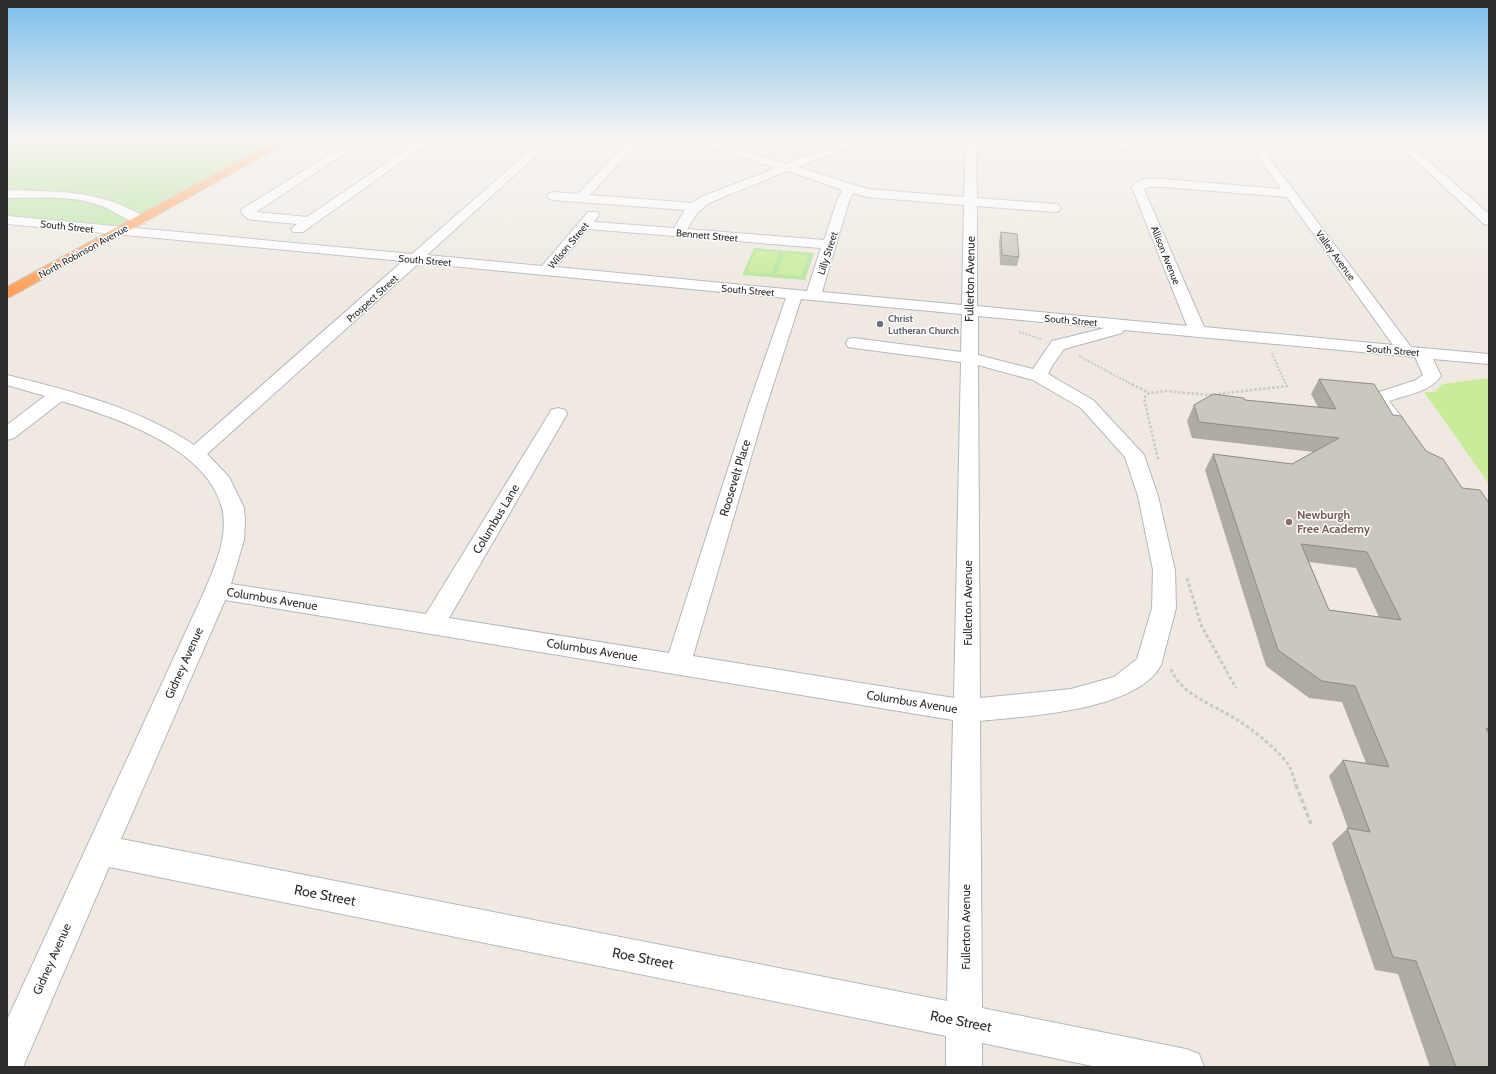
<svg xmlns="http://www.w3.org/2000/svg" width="1496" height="1074" viewBox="0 0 1496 1074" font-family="Cabin,sans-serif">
  <rect width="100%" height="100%" fill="#efe9e1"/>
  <g fill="#b6e59e">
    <path d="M7,140h270l-154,84 -7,2 -109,-10z"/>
    <path d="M754,248l60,5 -9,27 -63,-5z"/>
  </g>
  <g fill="#c9ec9a">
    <path d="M756,251l23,1 -8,22 -24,-3z"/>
    <path d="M785,253l23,2 -7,21 -24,-2z"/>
    <path d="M1489,378v106l-65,-92h11l7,-8z"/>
  </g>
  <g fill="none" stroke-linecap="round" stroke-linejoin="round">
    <g stroke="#b4b7c1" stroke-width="2">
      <g id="minor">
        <path d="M353,140h12l-109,72 51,5 113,-77h12l-129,92h-10l-2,-3 6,-5 -44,-4 -5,-1 -7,-7 1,-3z"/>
        <path d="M542,140h11l-126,115 115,11 46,-54h10l1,3 -5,7 80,6 11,-18 -132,-10 -4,-1 -2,-3 2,-3 4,-1 25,2 51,-54h11l-50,55 102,8 9,-6 75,-29 -63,-21 -53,-4 -4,-1 -1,-2 59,1 72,23 61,-24h14l-1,2 -62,25 69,22 97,8 2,-57h10l1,58 78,6 4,1 2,3 -2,3 -4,1 -78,-6v100l210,20 -55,-139c7,-10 21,-8 32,-8l117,10 -35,-49h10l155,207 78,7v10l-56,-5 8,17c-11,16 -35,19 -52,25l14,18 -2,4c-5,1 -10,3 -14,0 -5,-4 -16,-19 -17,-25l3,-4 43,-14 7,-5 -8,-18 -291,-27 -2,3 -58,16 -12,17 -4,8 45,26 51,55 14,41 17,74 1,38 -15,57c-24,46 -134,51 -181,56l2,287 204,41 13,5 5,13h-107l-115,-24v24h-36v-31l-837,-169 -86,200h-16v-47l198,-430c10,-24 24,-55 17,-82 -16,-62 -107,-90 -160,-107l-48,37 -7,2v-15l38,-29 -38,-11v-10c64,16 132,33 187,70l209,-184 -396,-37v-8l405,38zM787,171l56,19 -5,8 -14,42 -137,-11 10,-16 12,-10zM1148,187h16l123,10 106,148 -189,-18 -59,-135 -1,-3zM854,193l12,4 98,8 -2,100 -140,-13 28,-94zM588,229l233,19 -14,43 -251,-24zM419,263l367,35 -40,115 -77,240 -220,-35 118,-204 -2,-4 -7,-2 -7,2 -2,4 -123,200 -195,-30 13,-44 1,-21 -1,-11 -15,-31 -22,-23zM801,299l161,15 -1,38 -107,-14 -6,1 -2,4 2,4 6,1 107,14 -7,336 -261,-42 71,-243zM978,316l127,12 -53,13 -19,28 -55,-14zM978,365l55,15 48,28 44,49 13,39 15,74 -1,38 -15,51 -23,18 -43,12 -91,9zM225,600l728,120 -6,281 -826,-162z"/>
        <path d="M1107,140h13l20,10 2,2 -2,2h-8l-24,-12z"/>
        <path d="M1394,140h11l84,74v11l-5,-1z"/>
        <path d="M7,190c53,2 90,-1 138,27l2,3 -2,3c-12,3 -33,-14 -46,-18 -29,-10 -62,-7 -92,-7z"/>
      </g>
    </g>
    <g stroke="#c9c9c9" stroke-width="2">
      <path id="highway" d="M277,140h12l-1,2 -276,154 -5,2v-11z"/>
    </g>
    <g stroke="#c9c9c9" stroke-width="1.5" stroke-dasharray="1.5 1" stroke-linecap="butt">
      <path d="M102,140l1,4 27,10v9l-13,25 3,4"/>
      <path d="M7,167l22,-13 18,-14"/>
    </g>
    <g stroke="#c9c9c9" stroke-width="2" stroke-dasharray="2 1.5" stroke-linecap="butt">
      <path d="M1019,332l22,7"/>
      <path d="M1272,353l14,32"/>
      <path d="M1079,356l54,29"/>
    </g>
    <g stroke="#c9c9c9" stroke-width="2.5" stroke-dasharray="2.5 2" stroke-linecap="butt">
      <path d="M1132,384l17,9"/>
      <path d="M1158,459l-14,-61 5,-5 17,-2 43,4 78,-9 -1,-2"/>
    </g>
    <g stroke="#c9c9c9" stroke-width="3" stroke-dasharray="3.5 2.5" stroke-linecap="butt">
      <path d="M1187,578l14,47 35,63"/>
      <path d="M1171,669c10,26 43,36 65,50 17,11 39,28 51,44 5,6 7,16 9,23"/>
    </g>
    <path stroke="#c9c9c9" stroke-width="3.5" stroke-dasharray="4.5 3" stroke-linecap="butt" d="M1296,785l15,39"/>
    <use href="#minor" fill="#fff" fill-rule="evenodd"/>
    <use href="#highway" fill="#ffa35c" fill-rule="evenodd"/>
  </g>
  <g fill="#afaba4" fill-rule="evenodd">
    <path d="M1001,232l18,25 -2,9 -17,-1 -1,-24z"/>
    <path d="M1319,379l74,36 33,36 36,37 27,15v564h-59l-32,-93 -23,-4 -43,-127 16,-15 -19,-52 14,-16 23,3 -24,-61 -33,-4 -43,-32 -61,-196 8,-16 79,10 22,-12 -122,-14 -5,-17 7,-16 51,-5 73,7 -7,-13zM1309,562l47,6 23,49 -50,-7z"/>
  </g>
  <g fill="#cbc7bf" stroke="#8e8b86" fill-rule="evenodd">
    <path d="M1001,232l16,2 2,23 -17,-2z"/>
    <path d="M1319,379l55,5 19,31 8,1 25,35 17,8 19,29 18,2 9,13v226l-3,-1 3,6v333h-33l-40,-106 -23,-4 -46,-129 23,4 -27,-72 46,7 -34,-81 -33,-5 -44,-31 -65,-196 79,10 47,-26 -140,-16 -5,-17 19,-11 31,4 1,2 91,9zM1301,544l66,8 34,68 -72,-10z"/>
  </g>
  <linearGradient id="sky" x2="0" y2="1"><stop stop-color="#7abfeb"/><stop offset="0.48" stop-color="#f8f5f2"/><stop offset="1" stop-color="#f8f5f2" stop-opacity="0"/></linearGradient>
  <rect width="1496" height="290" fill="url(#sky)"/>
  <circle fill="#6b7280" stroke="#fff" stroke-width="1.5" cx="880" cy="324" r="4"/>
  <circle fill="#8d6e63" stroke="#fff" stroke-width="1.5" cx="1289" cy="522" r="4"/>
  <g text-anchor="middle" stroke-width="3" stroke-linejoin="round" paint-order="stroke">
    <g font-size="10" fill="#2e2e2e" stroke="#fff">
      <text transform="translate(67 226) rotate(6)" y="4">South Street</text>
      <text transform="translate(707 235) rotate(5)" y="4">Bennett Street</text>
      <text transform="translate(568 245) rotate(-50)" y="4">Wilson Street</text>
      <text transform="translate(83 251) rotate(-29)" y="4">North Robinson Avenue</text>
      <text transform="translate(827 253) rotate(-72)" y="4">Lilly Street</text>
      <text transform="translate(1166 255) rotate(68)" y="4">Allison Avenue</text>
      <text transform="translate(1336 255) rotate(54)" y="4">Valley Avenue</text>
      <text transform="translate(425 260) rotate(5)" y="4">South Street</text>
      <text transform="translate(748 290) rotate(5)" y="4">South Street</text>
      <text transform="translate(372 298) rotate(-42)" y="4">Prospect Street</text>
      <text transform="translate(1071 320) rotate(5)" y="4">South Street</text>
      <text transform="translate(1393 350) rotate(5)" y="4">South Street</text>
    </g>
    <g font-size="10" font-weight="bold" fill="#5b616d" stroke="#fff" text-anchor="start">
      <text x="888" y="322">Christ<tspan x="888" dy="12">Lutheran Church</tspan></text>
    </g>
    <g font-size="12" fill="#2e2e2e" stroke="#fff">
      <text transform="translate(970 279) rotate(-89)" y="4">Fullerton Avenue</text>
      <text transform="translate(735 478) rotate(-73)" y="4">Roosevelt Place</text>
      <text transform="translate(496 519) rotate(-59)" y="4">Columbus Lane</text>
      <text transform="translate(272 599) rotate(9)" y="4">Columbus Avenue</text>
      <text transform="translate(968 603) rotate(-90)" y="4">Fullerton Avenue</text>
      <text transform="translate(592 650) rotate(9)" y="4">Columbus Avenue</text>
      <text transform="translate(184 663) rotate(-66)" y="4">Gidney Avenue</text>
      <text transform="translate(912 702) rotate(9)" y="4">Columbus Avenue</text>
      <text transform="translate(966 927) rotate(-90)" y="4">Fullerton Avenue</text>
      <text transform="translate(52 959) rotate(-66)" y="4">Gidney Avenue</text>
    </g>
    <g font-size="12" font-weight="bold" fill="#785e54" stroke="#fff" text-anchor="start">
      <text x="1297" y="519">Newburgh<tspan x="1297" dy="14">Free Academy</tspan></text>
    </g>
    <g font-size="14" fill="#2e2e2e" stroke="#fff">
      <text transform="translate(325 895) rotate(11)" y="5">Roe Street</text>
      <text transform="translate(643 958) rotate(11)" y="5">Roe Street</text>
      <text transform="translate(961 1021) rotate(11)" y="5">Roe Street</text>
    </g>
  </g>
  <rect width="1496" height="1074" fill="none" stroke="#2e2e2e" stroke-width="16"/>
</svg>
